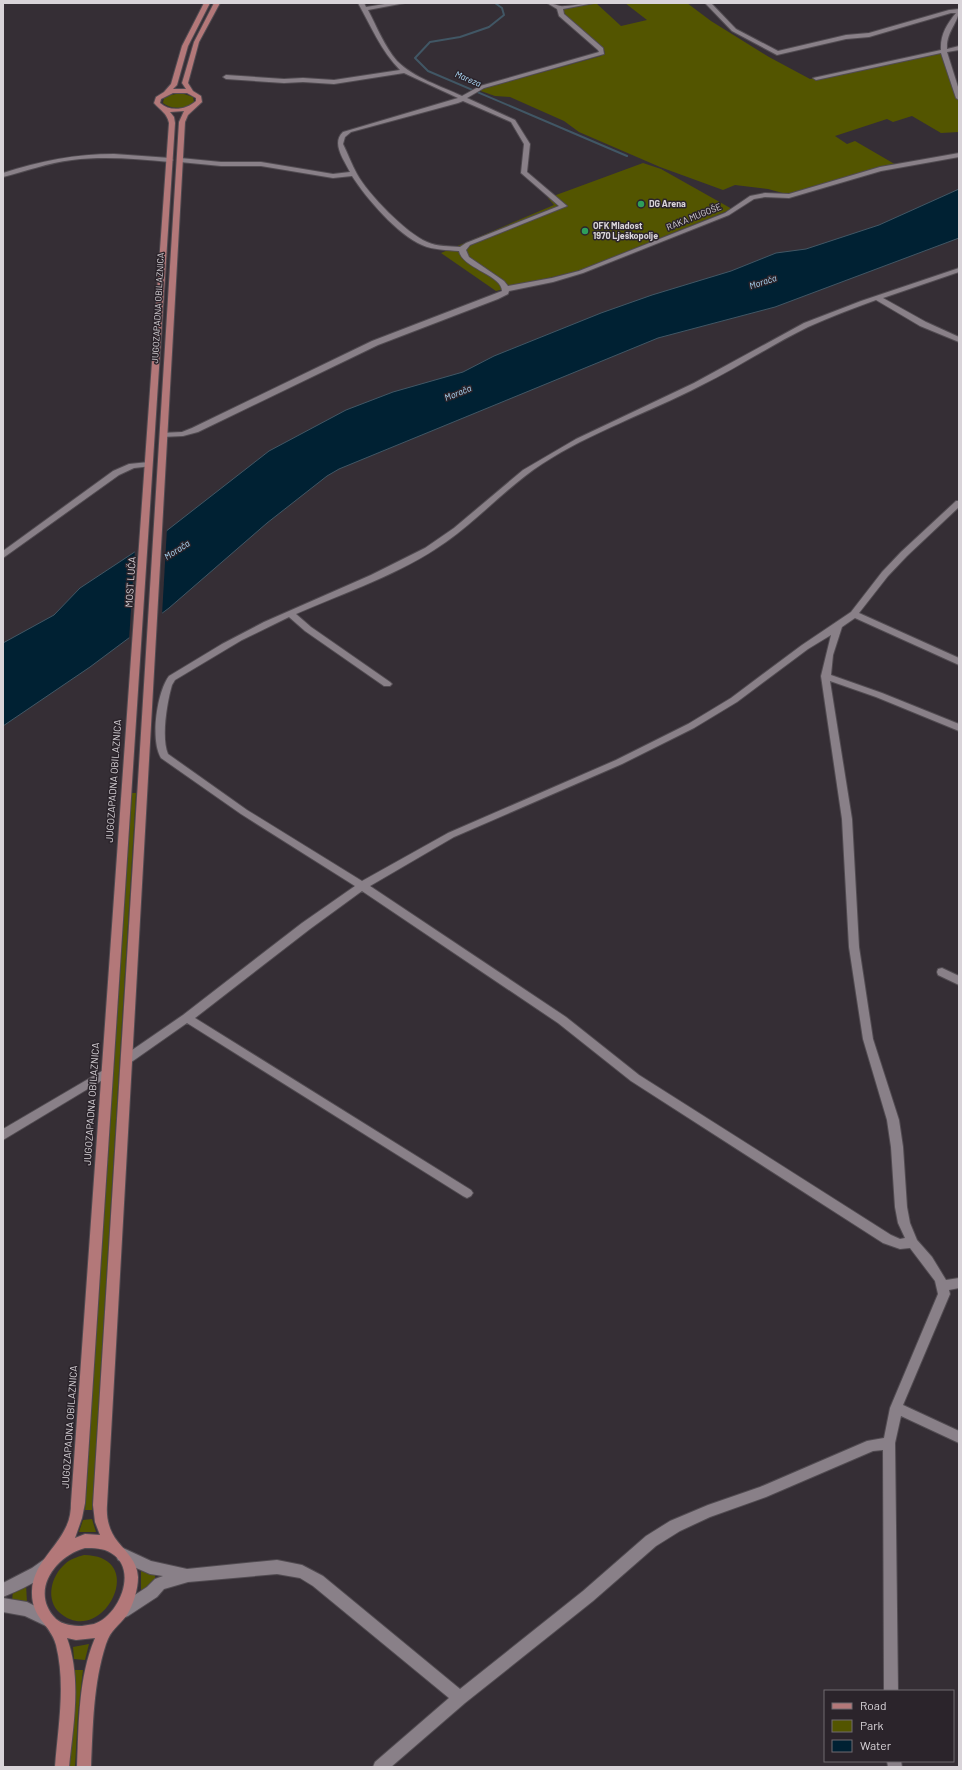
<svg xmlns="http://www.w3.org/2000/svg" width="962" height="1770" viewBox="0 0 962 1770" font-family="Barlow,sans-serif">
  <rect width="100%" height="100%" fill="#352e35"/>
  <g fill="#535500">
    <path d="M596,3l25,23 26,-6 -22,-17h62l24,18 58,36 41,22 42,-9 4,2 55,-14 29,-5 3,1 16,42v36l-18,1 -29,-17 -19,6 -6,-3 -52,17 12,8 8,-3 43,25 -108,29 -22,-6 -33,-4 -12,5 -63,-23 -81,-35 -15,-11 -54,-24 -15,-1 -17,-6 123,-34 4,-4 -3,-4 -39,-34v-5z"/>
    <path d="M181,93l12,4 1,5c-8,7 -23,8 -31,1l1,-5 7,-3z"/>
    <path d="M643,163l18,6 71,40 -151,61 -85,21 -55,-38 113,-48 -6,-7z"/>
    <path d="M132,793h4l-44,717h-7z"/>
    <path d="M92,1519l4,13h-17l4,-12z"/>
    <path d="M84,1555c67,1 18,94 -24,58 -15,-13 -9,-37 5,-49 5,-5 12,-7 19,-9z"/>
    <path d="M141,1570l14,5v9l-14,6z"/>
    <path d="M26,1584l1,19 -15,-1 1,-13z"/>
    <path d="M89,1644l-4,16 -11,-1 -1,-12z"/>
    <path d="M74,1670h9l-5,43 -3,54h-6z"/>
  </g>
  <path fill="#002133" stroke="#415765" d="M959,189v49l-184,69 -117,31 -319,131 -12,7 -60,47 -98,85 -79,59 -87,59v-83l51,-28 26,-27 85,-56 104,-81 77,-41 47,-18 70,-20 31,-16 107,-43 51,-18 79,-24 45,-18 30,-4 73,-24z"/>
  <path fill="#352e35" d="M167,528l-5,87 -33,25 6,-91z"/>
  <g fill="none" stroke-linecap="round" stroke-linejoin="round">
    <path stroke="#415765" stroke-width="2" d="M495,3l7,5 2,7 -15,12 -29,10 -30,5 -15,16 13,13 199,85"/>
    <g stroke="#514b51" stroke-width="2">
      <g id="minor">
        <path d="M358,3h6l2,4 25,-4h14l-37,7c9,17 16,36 29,51 17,17 44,25 65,35l18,-10 119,-34 -1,-2 -39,-34 -2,-7 -10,-6c6,0 8,2 13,3 4,1 26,-3 34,-3l-31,6 1,5 39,34 1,6 -120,34 -17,10 48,22 15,24 -3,28 40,34 -97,39 -4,5 3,7 35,24 4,5 44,-8 27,-7 146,-58 25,-17 15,-3 24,1 91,-27 79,-14v4l-78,14 -92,27 -24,-1 -11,2 -25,16 -146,58 -30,9 -44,9 -1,3 -10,5 -120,46 -180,87 -15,4 -22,1v-4l21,-1 10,-4 180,-87 130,-50c0,-16 -40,-23 -43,-40 -12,-1 -26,-1 -37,-6 -24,-10 -56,-47 -70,-69l-19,2 -72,-12h-40l-41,-4 -3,-2 3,-2 41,4h40l72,12 17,-2c-6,-12 -19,-29 -7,-40l115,-34 -54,-25 -70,11 -31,-2 -19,1 -58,-4 -3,-2 3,-2 58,4 19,-1 31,2 66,-10c-19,-19 -29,-44 -42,-67zM463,101l48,21 13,22 -3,29 38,33 -93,37 -6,4c-10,-1 -23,0 -33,-5 -21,-9 -59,-48 -70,-68 -5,-9 -9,-20 -14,-30l2,-7 6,-5 107,-29z"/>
        <path d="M705,3h6l25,26 42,22 68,-16 23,-2 80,-23 10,-1c0,14 -13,22 -12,40l12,-3v4l-12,2 12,38v10l-3,-2 -15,-45 -125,27 -3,-2 128,-28c-1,-15 6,-26 15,-37h-5l-82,24 -23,2 -69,16 -45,-24z"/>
        <path d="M114,154l56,4 3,2 -3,2c-33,-3 -66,-6 -98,-2 -24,3 -46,11 -69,17v-4c37,-12 72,-19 111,-19z"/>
        <path d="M959,268v4l-76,26 43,24 33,15v5l-39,-16 -44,-26c-22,8 -46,17 -68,27 -37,18 -71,41 -108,59 -52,27 -109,46 -158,78 -35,23 -62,54 -96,78 -45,32 -100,50 -150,72l15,13 79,55 2,2 -2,2h-6l-79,-55 -16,-14 -47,23 -67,40 -3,5c-5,17 -11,53 -4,69l79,56 115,71 86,-48 168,-73 72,-36 43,-26 71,-53 49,-33 31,-40 19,-20 55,-51h3v6l-52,49 -19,20 -29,37 100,45v7l-104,-47 -13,9 -9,28 -2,20 51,18 77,31v7l-83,-34 -46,-16 22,138 7,128 14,92 26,81 4,27 4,60 3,16 7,17 15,17 14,23 13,-2v10l-10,2 1,4 -47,111 56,26v12l-58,-27 -6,27 3,248h-14l-1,-241 -10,1 -107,46 -56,20 -30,14 -24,15 -63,55 -128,102 -74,64h-18l2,-5 74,-64 -136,-112 -13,-8 -23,-4 -89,8 -24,7 -7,8 -29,19 -5,2 -5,-2 -2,-5 2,-5 29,-19 8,-8 8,-3 -13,-2 -32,-14 -2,-5 2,-5 5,-2 28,13 36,8 90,-9 25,5 21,11 137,113 123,-98 63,-55 24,-15 38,-16 52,-18 107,-46 17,-3 6,-30 48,-114 -3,-13 -25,-33 -10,1 -17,-6 -252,-162 -73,-58 -196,-132 -52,38 -115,89 276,172 2,3 -2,3 -4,2 -4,-2 -276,-173 -57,40 -4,1 -4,-1 -1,-3 1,-3 61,-42 119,-92 53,-37 -114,-72 -80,-56c-11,-18 -4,-66 8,-82l53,-32 42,-22 107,-47 54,-27 29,-20 69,-58 53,-31 118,-56 110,-60 57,-22zM831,635l-10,41 21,143 7,128 14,92 24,81 4,27 4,60 3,16 7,15 -5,1 -9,-4 -252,-160 -73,-58 -196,-131 84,-49 168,-73 72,-36 43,-26 71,-53z"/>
        <path d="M149,462h3v4l-18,2 -15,7 -116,83v-7l110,-80 16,-7z"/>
        <path d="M942,968l17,8v9l-21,-10 -1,-3 1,-3z"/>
        <path d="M107,1068l4,1 1,3 -1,3 -108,65v-11z"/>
        <path d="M46,1558l5,2 2,5c-6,14 -36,26 -50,32v-14l29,-15z"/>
        <path d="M3,1598l24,4 24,12 2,5 -2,5 -5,2 -21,-10 -22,-4z"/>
        <path d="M887,1761h14l1,6h-14z"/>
      </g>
    </g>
    <g stroke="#514b51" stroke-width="2">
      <path id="major" d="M204,3h6l-22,43 -11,39 -4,4h13l-4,-6 12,-41 20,-39h6l-21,39 -11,41 5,8 8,5 1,6 -14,13 -3,7 -78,1383c-1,13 2,26 11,37 9,11 19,19 20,35 0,13 -5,28 -11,38 -9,12 -16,14 -21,29 -13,40 -13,82 -15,123h-14c2,-43 1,-89 18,-129l-19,2 -9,-2c15,41 6,88 2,129h-14c3,-40 11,-82 1,-122 -6,-22 -25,-26 -24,-54 1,-27 24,-42 34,-64 4,-8 5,-16 5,-24l98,-1380c-2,-10 -9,-13 -15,-20l2,-6 8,-5 7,-8 11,-38zM173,93h14l9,5v3c-10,9 -26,11 -36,2l1,-4zM184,111l-5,11 -86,1383 2,17 5,13 -15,-1 -10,4 7,-20 3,-15 90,-1380 -1,-6 -4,-5zM85,1548c9,0 18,0 26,5 28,16 8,63 -17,71 -4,1 -8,1 -12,2 -9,0 -19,-1 -26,-7 -27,-27 -1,-63 29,-71z"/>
    </g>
    <use href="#minor" fill="#898088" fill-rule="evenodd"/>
    <use href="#major" fill="#b37879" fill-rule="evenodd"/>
  </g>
  <g fill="#2e9e5b" stroke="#2b242b" stroke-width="1.5">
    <circle cx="641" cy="204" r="4"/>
    <circle cx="585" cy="231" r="4"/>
  </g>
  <g text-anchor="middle" stroke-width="3" stroke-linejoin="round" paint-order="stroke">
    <g font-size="9" font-style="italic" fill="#afddfb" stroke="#2b242b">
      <text transform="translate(468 79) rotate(23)" y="3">Mareza</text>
      <text transform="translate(763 282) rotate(-18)" y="3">Morača</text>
      <text transform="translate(458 393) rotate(-22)" y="3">Morača</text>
      <text transform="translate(177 550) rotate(-33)" y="3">Morača</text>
    </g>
    <g font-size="9" font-weight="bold" fill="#d9d4d9" stroke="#2b242b" text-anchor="start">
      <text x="649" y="207">DG Arena</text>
      <text x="593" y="229">OFK Mladost<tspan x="593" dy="10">1970 Lješkopolje</tspan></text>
    </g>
    <g font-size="9" fill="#d9d4d9" stroke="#2b242b">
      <text transform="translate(694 217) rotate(-22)" y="3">RAKA MUGOŠE</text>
      <text transform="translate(158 308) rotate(-87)" y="3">JUGOZAPADNA OBILAZNICA</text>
    </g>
    <g font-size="10" fill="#d9d4d9" stroke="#2b242b">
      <text transform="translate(130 582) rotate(-86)" y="4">MOST LUČA</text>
      <text transform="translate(113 781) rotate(-86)" y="4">JUGOZAPADNA OBILAZNICA</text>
      <text transform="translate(91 1104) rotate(-86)" y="4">JUGOZAPADNA OBILAZNICA</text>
      <text transform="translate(69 1427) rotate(-86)" y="4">JUGOZAPADNA OBILAZNICA</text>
    </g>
  </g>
  <rect width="962" height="1770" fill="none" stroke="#d9d4d9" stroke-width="8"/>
  <rect x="824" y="1690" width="130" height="72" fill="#2b242b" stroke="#716a71"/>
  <rect x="832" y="1703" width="20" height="6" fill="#b37879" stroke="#716a71"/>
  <text x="860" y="1710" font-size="12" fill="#d9d4d9">Road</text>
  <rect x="832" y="1720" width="20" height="12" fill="#535500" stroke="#716a71"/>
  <text x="860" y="1730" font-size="12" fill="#d9d4d9">Park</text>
  <rect x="832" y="1740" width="20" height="12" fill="#002133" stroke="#716a71"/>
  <text x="860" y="1750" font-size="12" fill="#d9d4d9">Water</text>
</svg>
